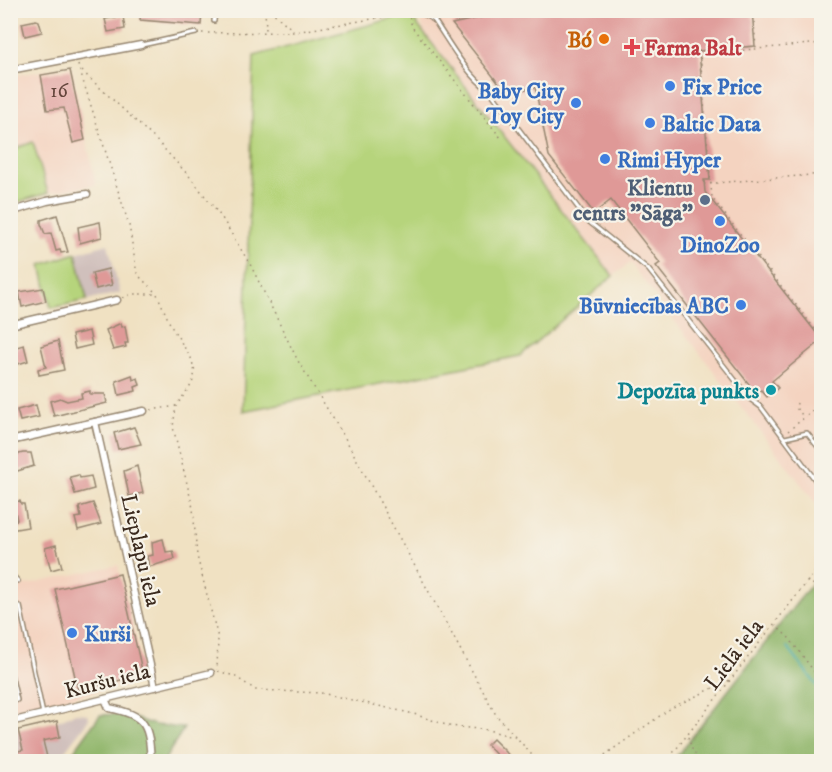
<svg xmlns="http://www.w3.org/2000/svg" width="832" height="772" viewBox="0 0 832 772" font-family="'IM FELL DW Pica',serif">
  <rect width="100%" height="100%" fill="#f7f3e8"/>
  <filter id="ink" filterUnits="userSpaceOnUse"><feTurbulence type="fractalNoise" baseFrequency=".0167" numOctaves="2"/><feDisplacementMap in="SourceGraphic" scale="12" xChannelSelector="R" yChannelSelector="G"/><feConvolveMatrix kernelMatrix="1 2 1 2 8 2 1 2 1" color-interpolation-filters="sRGB"/></filter>
  <filter id="wash" filterUnits="userSpaceOnUse"><feTurbulence type="fractalNoise" baseFrequency=".008" numOctaves="4" result="noise"/><feDisplacementMap in="SourceGraphic" scale="24" xChannelSelector="R" yChannelSelector="G"/><feGaussianBlur stdDeviation="1.35" result="paint"/><feColorMatrix in="noise" values="0 0 0 0 0 0 0 0 0 0 0 0 0 0 0 0 0 1.4 0 .05"/><feComposite in="paint" operator="in"/></filter>
  <g filter="url(#wash)">
    <rect width="100%" height="100%" fill="#f0e1c2"/>
    <g fill="#f4d3c0">
      <path d="M418,11h403v499l-191,-247 -17,13 -189,-243z"/>
      <path d="M71,67l25,118 -48,8 -15,-51 -22,8v-74z"/>
      <path d="M118,565l28,115 -135,32 -1,-134 12,8z"/>
    </g>
    <g fill="#d0c0bc">
      <path d="M108,244l12,49 -33,7 -11,-47z"/>
      <path d="M76,713l11,1 2,5 -32,42 -46,1v-29l46,-12z"/>
    </g>
    <g fill="#b6d47b" stroke="#787f4c" stroke-width="1.5">
      <path d="M409,14l204,262 -93,80 -277,55 11,-355z"/>
      <path d="M33,142l15,51 -37,11v-54z"/>
      <path d="M76,253l11,47 -36,8 -10,-43z"/>
    </g>
    <g fill="#90b66b" stroke="#667044" stroke-width="1.5">
      <path d="M821,572v189h-148z"/>
      <path d="M121,714l34,11 29,3 -19,31 2,2 -101,1 34,-47z"/>
    </g>
    <g fill="none" stroke-linecap="round" stroke-linejoin="round">
      <path stroke="#39abb1" stroke-width="2" d="M787,647l35,45"/>
    </g>
    <g id="blocks">
      <g fill="#df9997">
        <path d="M141,10h61l-1,15 -61,-5z"/>
        <path d="M515,10h237l3,36 -56,5 11,129h-6l1,12 117,148 -50,41 6,7 -11,9 -6,-7 -5,3 -100,-127 4,-3 -49,-63 -17,13 -45,-57 -14,-69 -33,7 -2,-9 -48,-61z"/>
        <path d="M123,16l2,13 -17,3 -3,-13z"/>
        <path d="M36,20l3,1 3,11 -17,4 -3,-13z"/>
        <path d="M70,70l15,70 -12,3 -9,-35 -17,2 -6,-35z"/>
        <path d="M57,215l11,37 -7,1 -1,-3 -4,1 -5,-18 -6,1 -4,-10v-4z"/>
        <path d="M100,222l2,15 -22,6 -2,-16z"/>
        <path d="M108,269l4,16 -16,4 -4,-16z"/>
        <path d="M43,288l3,13 -24,6 -3,-15z"/>
        <path d="M121,323l1,4 3,-1 3,17h-3l1,4 -13,3 -7,-20z"/>
        <path d="M89,331l3,14 -17,4 -3,-14z"/>
        <path d="M58,341l6,29 -25,5 -1,-6 8,-2 -5,-21z"/>
        <path d="M24,345l4,16 -10,3 -2,-7 -6,1v-9z"/>
        <path d="M132,375l1,5 5,-2 2,7 -5,2 1,4 -17,4 -3,-14z"/>
        <path d="M90,391v3h15l2,9 -53,13 -4,-15 10,-3 7,3 15,-3 -1,-5z"/>
        <path d="M36,405l3,12 -19,4 -3,-11z"/>
        <path d="M134,427l7,17 -23,5 -4,-16z"/>
        <path d="M23,453h8l3,13 -20,6 -3,-16z"/>
        <path d="M137,466l6,27 -14,3 -5,-25z"/>
        <path d="M79,475l1,3 11,-2 3,13 -19,5 -5,-17z"/>
        <path d="M20,501l1,3h3l4,23 -18,3v-8l7,-2 -4,-18z"/>
        <path d="M93,503l8,21 -23,6 -3,-12 6,-1 -2,-10z"/>
        <path d="M163,539l3,13 7,-1 2,8 -26,8 -2,-11 6,-1 -1,-13z"/>
        <path d="M56,545l6,22 -11,3 -6,-22z"/>
        <path d="M120,574l23,101 -65,15 -23,-101z"/>
        <path d="M57,721l3,16 -17,4 5,20 -38,1v-9l13,-3 -5,-20z"/>
        <path d="M493,739l13,13 8,10h-11l-16,-17z"/>
      </g>
    </g>
  </g>
  <g filter="url(#ink)">
    <use href="#blocks" fill-opacity="0" stroke="#968670" stroke-width="1.5"/>
    <g fill="none" stroke-linecap="round" stroke-linejoin="round">
      <g stroke="#968670" stroke-width="6">
        <g id="service">
          <path d="M443,10l-9,10c16,24 33,55 56,71l98,130 60,48 102,130 11,8 61,82"/>
          <path d="M421,13l13,7"/>
          <path d="M214,21l1,-11"/>
          <path d="M142,45l54,-12"/>
          <path d="M785,438l22,-5 15,19"/>
          <path d="M10,573l8,8"/>
          <path d="M10,603l10,3 23,108"/>
          <path d="M10,670l7,30 -7,2"/>
        </g>
      </g>
      <g stroke="#968670" stroke-width="9">
        <g id="minor">
          <path d="M10,70l131,-25"/>
          <path d="M10,212l37,-11 40,-7"/>
          <path d="M10,325l107,-25"/>
          <path d="M95,422l60,265"/>
          <path d="M10,441l134,-30"/>
          <path d="M105,699l4,9c38,7 40,18 42,54"/>
          <path d="M10,722l201,-49"/>
        </g>
      </g>
      <g stroke="#968670" stroke-width="1.5" stroke-dasharray="1.5 4.5" stroke-linecap="butt">
        <path d="M265,10l1,20"/>
        <path d="M270,10l24,21"/>
        <path d="M487,10l1,6"/>
        <path d="M753,10l3,38"/>
        <path d="M408,11l4,16 89,111"/>
        <path d="M202,33l93,-1 119,-20"/>
        <path d="M822,43l-122,11 12,144 110,140"/>
        <path d="M78,65l51,160 8,49 20,20 14,32 20,32 4,14 -3,12 -16,22 -3,21 20,81 4,48 21,82 -1,32"/>
        <path d="M82,71l73,68 35,38 32,41 29,48 47,95 47,77 151,277 21,23"/>
        <path d="M704,184l118,-10"/>
        <path d="M123,298l9,-4h25"/>
        <path d="M797,403l-1,5 8,9"/>
        <path d="M151,410l25,-4"/>
        <path d="M788,431l34,-28"/>
        <path d="M807,581l15,8"/>
        <path d="M775,625l14,13 33,44"/>
        <path d="M218,671l16,5 22,14 65,3 93,21 35,12 39,4 29,8 21,24"/>
        <path d="M688,737l5,15 8,10"/>
        <path d="M595,762l76,-54 59,-28"/>
        <path d="M666,762l156,-199"/>
      </g>
      <use href="#service" stroke="#fff" stroke-width="3"/>
      <use href="#minor" stroke="#fff" stroke-width="6"/>
    </g>
  </g>
  <circle fill="#e8710a" stroke="#f7f3e8" stroke-width="2" cx="604" cy="39" r="6"/>
  <path fill="#e0444e" stroke="#f7f3e8" stroke-width="2" d="M629 38h6v6h6v6h-6v6h-6v-6h-6v-6h6z"/>
  <g fill="#3f7fe0" stroke="#f7f3e8" stroke-width="2">
    <circle cx="670" cy="86" r="6"/>
    <circle cx="576" cy="103" r="6"/>
    <circle cx="650" cy="123" r="6"/>
    <circle cx="605" cy="159" r="6"/>
    <circle cx="720" cy="221" r="6"/>
    <circle cx="741" cy="305" r="6"/>
    <circle cx="72" cy="633" r="6"/>
  </g>
  <circle fill="#5c6f8a" stroke="#f7f3e8" stroke-width="2" cx="705" cy="200" r="6"/>
  <circle fill="#0f9aa8" stroke="#f7f3e8" stroke-width="2" cx="771" cy="390" r="6"/>
  <g text-anchor="middle" stroke-width="4.5" stroke-linejoin="round" paint-order="stroke">
    <g font-size="20" fill="#64463c">
      <text x="59" y="97">16</text>
    </g>
    <g font-size="22" font-weight="bold" fill="#c56008" stroke="#f7f3e8" text-anchor="end">
      <text x="592" y="47">Bó</text>
    </g>
    <g font-size="22" font-weight="bold" fill="#be3a42" stroke="#f7f3e8" text-anchor="start">
      <text x="644" y="55">Farma Balt</text>
    </g>
    <g font-size="22" font-weight="bold" fill="#366cbe" stroke="#f7f3e8" text-anchor="start">
      <text x="682" y="94">Fix Price</text>
      <text x="564" y="98" text-anchor="end">Baby City<tspan x="564" dy="25">Toy City</tspan></text>
      <text x="662" y="131">Baltic Data</text>
      <text x="617" y="167">Rimi Hyper</text>
      <text x="720" y="252" text-anchor="middle">DinoZoo</text>
      <text x="729" y="313" text-anchor="end">Būvniecības ABC</text>
      <text x="84" y="641">Kurši</text>
    </g>
    <g font-size="22" font-weight="bold" fill="#4e5e75" stroke="#f7f3e8" text-anchor="end">
      <text x="693" y="195">Klientu<tspan x="693" dy="25">centrs "Sāga"</tspan></text>
    </g>
    <g font-size="22" font-weight="bold" fill="#0d838f" stroke="#f7f3e8" text-anchor="end">
      <text x="759" y="398">Depozīta punkts</text>
    </g>
    <g font-size="22" fill="#3b2a1e" stroke="#f7f3e8">
      <text transform="translate(142 550) rotate(77)" y="8">Lieplapu iela</text>
      <text transform="translate(733 654) rotate(-53)" y="8">Lielā iela</text>
      <text transform="translate(107 680) rotate(-14)" y="8">Kuršu iela</text>
    </g>
  </g>
  <rect width="832" height="772" fill="none" stroke="#f7f3e8" stroke-width="36"/>
</svg>
